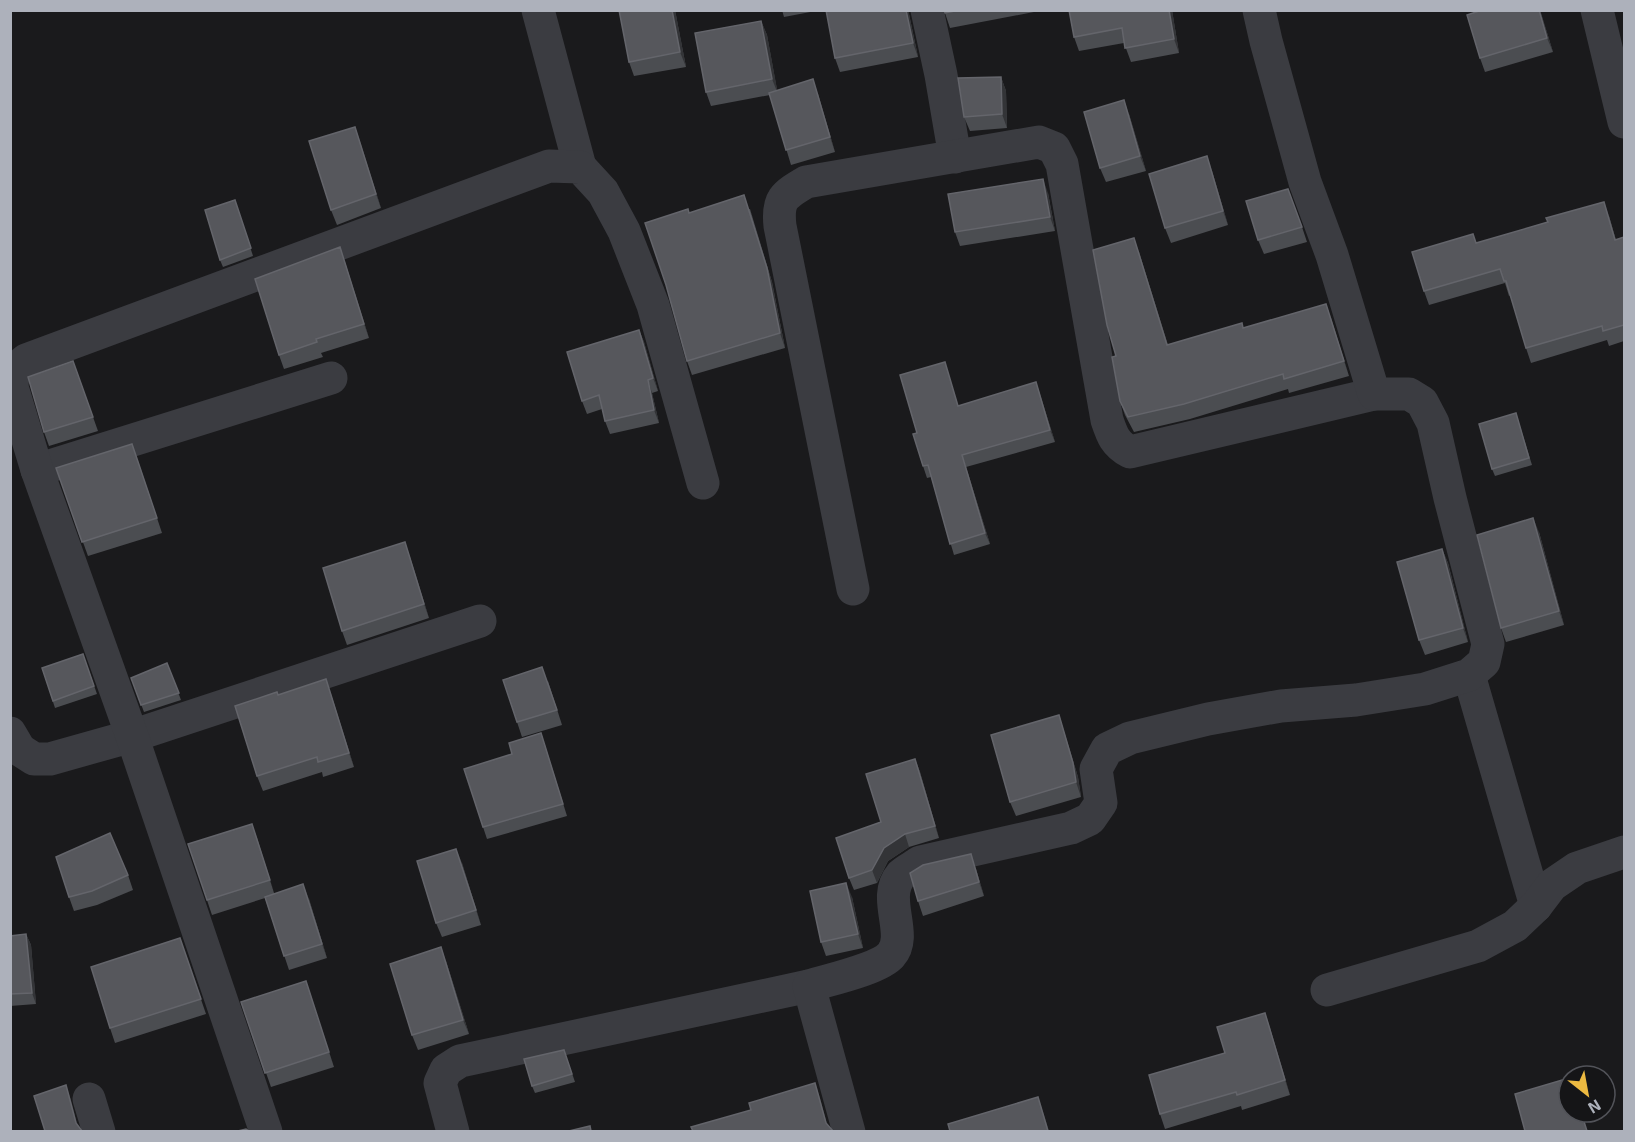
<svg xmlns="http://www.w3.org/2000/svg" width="1635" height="1142" viewBox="0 0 1635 1142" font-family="'Exo 2',sans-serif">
  <rect width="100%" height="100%" fill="#1a1a1c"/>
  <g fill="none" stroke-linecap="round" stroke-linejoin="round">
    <g stroke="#3b3c41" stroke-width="33">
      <path d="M538,10l42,157"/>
      <path d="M927,10l14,65 14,82"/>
      <path d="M1597,10l27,112"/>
      <path d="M37,470l294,-92"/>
      <path d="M853,589l-73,-363c-3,-27 4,-31 26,-44l233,-40 15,6 8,16 45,256c5,15 8,24 23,32l244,-58"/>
      <path d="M1469,675l67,231"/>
      <path d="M10,733l10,17 14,9h16l82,-23 348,-115"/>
      <path d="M1327,990l151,-44 37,-20 21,-20 16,-21 25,-17 47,-16"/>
      <path d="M89,1099l10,33"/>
      <path d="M266,1132l-134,-396 -95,-266 -25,-83 1,-16 13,-11 523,-194 31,1 23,25 21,39 29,74 50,178"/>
      <path d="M453,1132l-13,-49 6,-13 14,-9 349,-75"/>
      <path d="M849,1132l-40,-146c19,-6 70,-17 82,-31 18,-20 -10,-57 10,-80 5,-5 14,-9 19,-13l151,-34 19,-9 11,-16 -5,-34 11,-20 23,-11 78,-19 73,-13 75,-6 69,-11 44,-14 15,-13 4,-18 -38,-146 -17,-75 -11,-21 -13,-8h-35l-42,-139 -27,-73 -39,-141 -7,-31"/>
    </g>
  </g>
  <g fill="#4b4d51">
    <path d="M619,10h56l11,57 -52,9 -5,-14z"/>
    <path d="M782,10h39l-37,7z"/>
    <path d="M944,10h95v1l-89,17z"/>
    <path d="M1172,10l7,43 -48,9 -7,-19 -45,8 -5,-14z"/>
    <path d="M1482,10h58l13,42 -68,20 -5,-14z"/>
    <path d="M909,14l9,43 -78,15 -5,-14z"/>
    <path d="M761,21l6,14 10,55 41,4 17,58 -44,13 -21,-70 -59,11 -5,-14z"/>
    <path d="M1001,77l5,14 1,37 -37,3 -6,-14z"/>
    <path d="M1129,114l17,57 -40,11 -6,-14z"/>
    <path d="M355,127l26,81 -44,17 -6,-15z"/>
    <path d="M1212,171l16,54 -57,18 -6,-15z"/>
    <path d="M1048,193l7,38 -95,15 -5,-14z"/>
    <path d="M235,200l18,56 -30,11 -3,-7z"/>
    <path d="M750,209l22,73 13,66 -93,27 -5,-14 2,-148z"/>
    <path d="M1609,216l7,24 8,-3v104l-15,5 -2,-6 -76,23 -5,-15 -15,-53 -2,1 -4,-13 -76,22 -5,-14 53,-48z"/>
    <path d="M1302,227l5,15 -43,12 -6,-14z"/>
    <path d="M1139,252l29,93 76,-17 87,-10 18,58 -60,17 -1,-4 -98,30 -56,13 -9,-17 -5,-14 -4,-45z"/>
    <path d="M345,262l24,76 -48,15 2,4 -39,12 -5,-14z"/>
    <path d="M639,330l5,12 14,49 -6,2 7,30 -49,11 -5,-13 -3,-12 -15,5 -5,-13z"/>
    <path d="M73,361l25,70 -49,15 -5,-14z"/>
    <path d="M945,362l13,44 78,-24 19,60 -89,25 24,77 -36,11 -23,-78 -4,1 -4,-12 -6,-33z"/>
    <path d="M1516,413l16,52 -37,11 -3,-7z"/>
    <path d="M137,458l25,75 -74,23 -32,-88z"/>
    <path d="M1539,532l25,93 -58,17 -5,-14z"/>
    <path d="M1442,549l6,14 20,79 -43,13 -6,-15z"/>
    <path d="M410,557l19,61 -82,27 -5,-14z"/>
    <path d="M83,654l14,40 -42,14 -13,-40z"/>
    <path d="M167,663l14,37 -37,12 -13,-34z"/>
    <path d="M548,681l14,44 -40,12 -5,-15z"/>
    <path d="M331,694l23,73 -31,10 -1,-5 -59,19 -6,-15 21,-81z"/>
    <path d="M1059,715l19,62 3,20 -65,19 -6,-14z"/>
    <path d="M545,745l22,71 -80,23 -4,-12z"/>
    <path d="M915,759l5,13 19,66 -30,9 -21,14 -11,22 -23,7 -5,-12z"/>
    <path d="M257,838l17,55 35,6 18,59 -38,12 -24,-72 -53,17 -24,-71z"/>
    <path d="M462,863l19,62 -39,12 -6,-14z"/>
    <path d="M976,869l8,27 -61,20 -5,-15z"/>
    <path d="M128,875l5,15 -36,15 -23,6 -5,-14z"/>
    <path d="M852,897l11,51 -37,8 -5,-14z"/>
    <path d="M26,934l5,11 5,59 -26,2v-70z"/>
    <path d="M180,938l26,76 -91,29 -5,-15z"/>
    <path d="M446,961l23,73 -51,16 -6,-15z"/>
    <path d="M306,981l28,86 -63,20 -30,-85z"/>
    <path d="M1265,1013l5,15 20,67 -48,15 -1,-4 -76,23 -5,-15 65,-61z"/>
    <path d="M564,1050l11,32 -40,11 -3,-7z"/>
  </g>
  <g fill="#333437">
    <path d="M672,10h3l11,57 -6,-15z"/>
    <path d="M906,10h3v4l9,43 -5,-14z"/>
    <path d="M1169,10h3l7,43 -5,-14z"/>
    <path d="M1539,10h1l13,42 -6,-14z"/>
    <path d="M761,21l6,14 11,59 -6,-15z"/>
    <path d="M1001,77l5,14 1,37 -5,-14z"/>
    <path d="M813,79l5,15 17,58 -5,-15z"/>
    <path d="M1124,100l5,14 17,57 -6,-15z"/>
    <path d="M355,127l5,14 21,67 -5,-14z"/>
    <path d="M1207,156l5,15 16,54 -5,-14z"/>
    <path d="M1043,179l5,14 7,38 -5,-14z"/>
    <path d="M744,195l28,87 13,66 -5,-15z"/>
    <path d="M1604,202l5,14 11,39 -5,-15z"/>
    <path d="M1134,238l5,14 33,108 -5,-15z"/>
    <path d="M340,247l5,15 24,76 -5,-14z"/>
    <path d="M1326,304l5,14 18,58 -5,-15z"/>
    <path d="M639,330l5,12 14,49 -5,-13z"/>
    <path d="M648,380l4,13 7,30 -5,-13z"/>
    <path d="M1036,382l4,12 15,48 -5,-12z"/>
    <path d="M962,455l4,12 24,77 -5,-11z"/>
    <path d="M1533,518l6,14 25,93 -5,-14z"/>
    <path d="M405,542l5,15 19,61 -5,-14z"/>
    <path d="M1442,549l6,14 20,79 -5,-14z"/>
    <path d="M326,679l5,15 23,73 -5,-14z"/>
    <path d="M1059,715l19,62 3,20 -5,-15z"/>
    <path d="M915,759l5,13 19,66 -4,-12z"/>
    <path d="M252,824l5,14 18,57 -5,-15z"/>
    <path d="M905,834l4,13 -21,14 -11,22 -5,-13 12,-22z"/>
    <path d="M456,849l6,14 19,62 -5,-15z"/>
    <path d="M971,854l5,15 8,27 -5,-14z"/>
    <path d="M846,883l6,14 11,51 -5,-14z"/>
    <path d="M303,884l6,15 18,59 -5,-14z"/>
    <path d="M26,934l5,11 5,59 -4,-11z"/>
    <path d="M441,947l5,14 23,73 -6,-14z"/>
    <path d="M1265,1013l5,15 20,67 -5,-15z"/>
    <path d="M815,1083l5,15 9,33 -3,-8z"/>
    <path d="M66,1085l5,15 8,31 -3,-8z"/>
    <path d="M1038,1097l7,21 4,13h-1z"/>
  </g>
  <g fill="#56575c" stroke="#64656b" stroke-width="1.5">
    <path d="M619,10h53l8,42 -51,10z"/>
    <path d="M826,10h80l7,33 -78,15z"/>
    <path d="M944,10h16l-15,3z"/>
    <path d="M1069,10h100l5,29 -49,9 -3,-20 -48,9z"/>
    <path d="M1482,10h57l8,28 -67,20 -13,-43z"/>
    <path d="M761,21l11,58 -66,13 -11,-59z"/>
    <path d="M1001,77l1,37 -38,3 -6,-39z"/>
    <path d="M813,79l17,58 -44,13 -17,-57z"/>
    <path d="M1124,100l16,56 -40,12 -16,-56z"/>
    <path d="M355,127l21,67 -45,16 -22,-69z"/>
    <path d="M1207,156l16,55 -58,17 -16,-54z"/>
    <path d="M1043,179l7,38 -95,15 -7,-38z"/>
    <path d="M1288,189l14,38 -44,13 -12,-39z"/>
    <path d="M744,195l23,73 13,65 -93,28 -21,-76 -21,-62 43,-14 1,4z"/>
    <path d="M235,200l16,48 -31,12 -15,-50z"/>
    <path d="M1604,202l11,38 9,-3v88l-21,6 -1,-5 -76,22 -20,-67h-2l-4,-12 -76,22 -12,-39 61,-18 3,9 72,-21 -2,-4z"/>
    <path d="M1134,238l33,107 75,-22 1,5 83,-24 18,57 -60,18 -1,-5 -99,30 -56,13 -8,-16 -8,-44 4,-1 -9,-31 -14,-75z"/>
    <path d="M340,247l24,77 -48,15 1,3 -38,13 -24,-76z"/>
    <path d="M639,330l14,48 -5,2 6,30 -49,11 -6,-26 -17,6 -15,-49z"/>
    <path d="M73,361l20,56 -49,15 -16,-55z"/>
    <path d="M945,362l13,44 78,-24 14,48 -88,25 23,78 -35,11 -22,-79 -5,1 -10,-32 4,-1 -17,-58z"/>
    <path d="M1516,413l13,45 -37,11 -13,-45z"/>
    <path d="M132,444l25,74 -75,24 -26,-74z"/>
    <path d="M1533,518l26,93 -58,17 -24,-93z"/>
    <path d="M405,542l19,62 -82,27 -19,-63z"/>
    <path d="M1442,549l21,79 -44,12 -22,-78z"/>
    <path d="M83,654l11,32 -41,15 -11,-33z"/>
    <path d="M167,663l12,30 -38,12 -10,-27z"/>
    <path d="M542,667l15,43 -40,12 -14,-42z"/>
    <path d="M326,679l23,74 -31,9 -1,-5 -60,19 -22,-70 42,-14 1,3z"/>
    <path d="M1059,715l14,48 3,19 -66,20 -19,-67z"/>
    <path d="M541,733l22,71 -80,23 -19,-58 48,-15 -3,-11z"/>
    <path d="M915,759l20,67 -30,8 -21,14 -12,22 -23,8 -13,-40 45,-16 -15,-48z"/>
    <path d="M252,824l18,56 -63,20 -19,-56z"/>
    <path d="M110,833l18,42 -36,16 -23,6 -13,-40z"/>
    <path d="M456,849l20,61 -40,13 -19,-62z"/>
    <path d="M971,854l8,28 -61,19 -8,-28 13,-8z"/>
    <path d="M846,883l12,51 -37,8 -11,-51z"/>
    <path d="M303,884l19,60 -38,12 -19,-59z"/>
    <path d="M26,934l6,59 -22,1v-58z"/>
    <path d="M180,938l21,61 -91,29 -19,-61z"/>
    <path d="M441,947l22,73 -51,15 -22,-71z"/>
    <path d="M306,981l23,71 -64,21 -24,-71z"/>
    <path d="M1265,1013l20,67 -48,15 -1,-3 -76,22 -11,-39 76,-22 -8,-26z"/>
    <path d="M564,1050l8,24 -40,12 -8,-27z"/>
    <path d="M1569,1078v34h12l6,19h-62l-10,-37z"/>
    <path d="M815,1083l11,40 7,8h-140l-2,-4 60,-17 -2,-7z"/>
    <path d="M66,1085l10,38 6,8h-37l-11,-35z"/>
    <path d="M1038,1097l10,34h-98l-2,-7z"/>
    <path d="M590,1126l1,5h-22z"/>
    <path d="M246,1129l3,2h-11z"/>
  </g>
  <rect width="1635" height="1142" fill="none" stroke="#adb1bb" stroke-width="24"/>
  <g transform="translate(1587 1094) rotate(149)"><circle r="28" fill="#151517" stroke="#525359" stroke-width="1.5"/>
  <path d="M0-4.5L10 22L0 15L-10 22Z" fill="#edba41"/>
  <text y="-9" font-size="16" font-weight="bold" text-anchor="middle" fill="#adb1bb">N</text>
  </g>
</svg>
